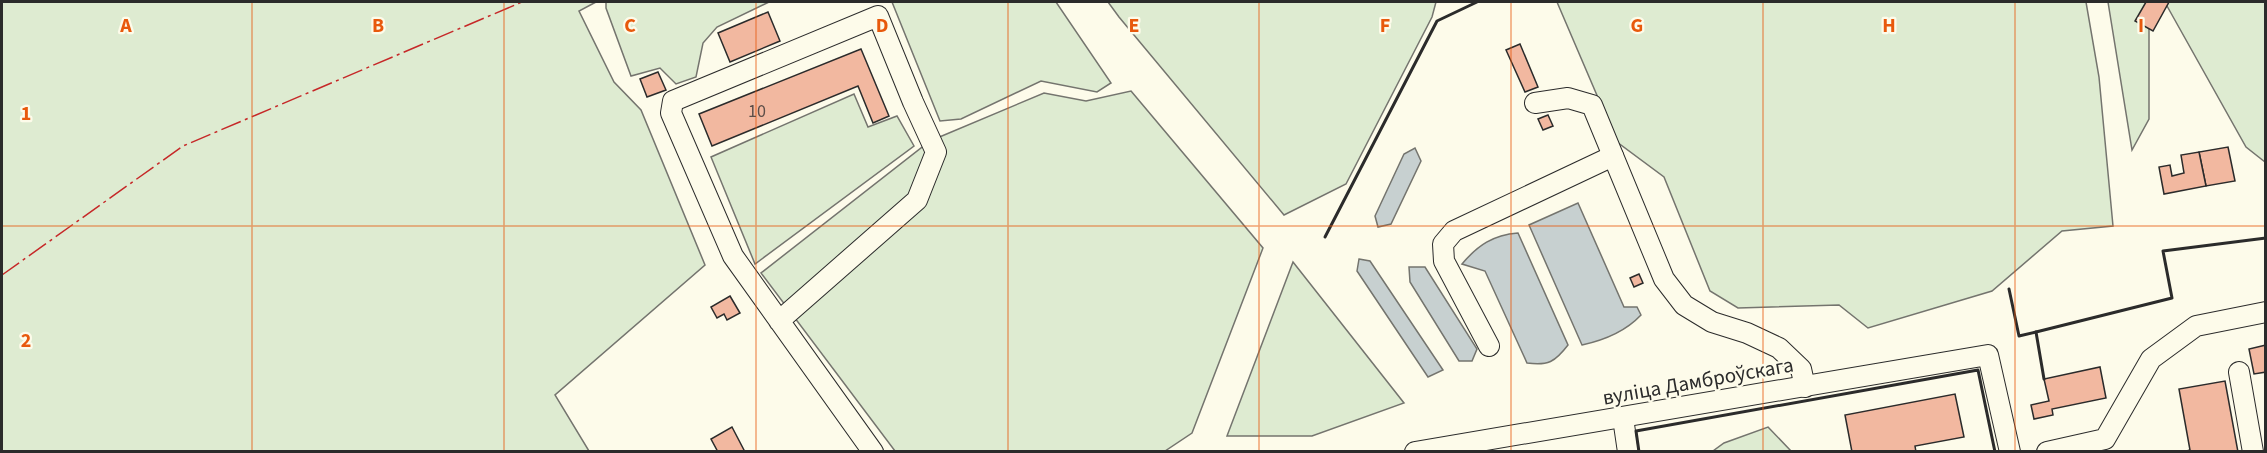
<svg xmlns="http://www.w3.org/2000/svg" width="2267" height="453" viewBox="0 0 2267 453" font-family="'Source Sans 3',sans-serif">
  <rect width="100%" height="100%" fill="#fdfbea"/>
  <g fill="#deebd1" stroke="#74746e" stroke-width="1.5">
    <path d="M2,2h594l-17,9 35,71 27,28 64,155 -150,130 34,56h-587z"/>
    <path d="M606,2h163l-52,25 -14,16 -7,34 -20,7 -16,-16 -29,8 -25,-68z"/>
    <path d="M892,2h164l55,81 -14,9 -56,-11 -80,38 -21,2z"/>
    <path d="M1108,2h328l-4,15 -86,167 -62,31 -165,-198z"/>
    <path d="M1557,2h529l13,75 14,149 -51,5 -70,60 -124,37 -29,-23 -101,3 -28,-17 -46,-114 -47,-35z"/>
    <path d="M2108,2h41v117l-17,31z"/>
    <path d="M2168,2h97v160l-19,-15 -79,-141z"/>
    <path d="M1131,91l132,157 -71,185 -27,18h-270l-134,-178 169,-132 114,-48 42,8z"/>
    <path d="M854,94l14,33 29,-11 17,30 -159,118 -44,-107z"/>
    <path d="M1293,262l111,141 -92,33h-85z"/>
    <path d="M1768,427l23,24h-78l11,-8z"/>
  </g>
  <g fill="#c7d0d0" stroke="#74746e" stroke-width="1.5">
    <path d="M1415,148l6,13 -30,63 -13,3 -3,-11 29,-62z"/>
    <path d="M1578,203l46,104h13l4,8c-16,17 -36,25 -59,30l-53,-120z"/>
    <path d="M1518,233l50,112c-13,17 -20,21 -41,18l-42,-92 -23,-7c16,-19 31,-29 56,-31z"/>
    <path d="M1359,259l11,2 73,109 -15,7 -71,-106z"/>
    <path d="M1409,267h16l52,82 -5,12h-13l-49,-79z"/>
  </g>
  <g fill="#f2b8a0" stroke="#2b2b2b" stroke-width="1.5">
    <path d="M2146,2h23l-16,29 -18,-10z"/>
    <path d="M768,12l12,29 -50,21 -12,-29z"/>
    <path d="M1520,44l18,43 -13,5 -19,-42z"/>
    <path d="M861,49l28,67 -16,7 -15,-37 -146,60 -13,-32z"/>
    <path d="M658,72l8,18 -19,7 -7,-18z"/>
    <path d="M1548,115l5,11 -10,4 -5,-11z"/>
    <path d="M2228,147l7,34 -29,5 -7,-34z"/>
    <path d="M2199,152l7,34 -42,8 -5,-27 11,-2 2,11 12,-3 -3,-18z"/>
    <path d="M1639,274l4,9 -9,4 -4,-9z"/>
    <path d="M730,296l10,17 -13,7 -3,-6 -7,4 -6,-11z"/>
    <path d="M2266,345v27l-12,2 -5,-25z"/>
    <path d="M2100,367l6,31 -54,11 1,6 -19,4 -3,-14 18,-4 -5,-22z"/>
    <path d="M2225,381l13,71h-55l7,-2 -11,-61z"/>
    <path d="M1955,394l9,43 -49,9 1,6h-64l-7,-37z"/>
    <path d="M732,427l13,25h-27l-7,-13z"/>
  </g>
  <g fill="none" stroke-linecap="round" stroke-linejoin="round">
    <g stroke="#2b2b2b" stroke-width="22">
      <g id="minor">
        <path d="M1535,103l33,-5 24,7 72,174 20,26 28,17 35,11 32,15 22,21 4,18"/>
        <path d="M779,321l138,-121 19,-48 -23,-50 -35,-86 -205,85 -2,12 62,143 140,196"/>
        <path d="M1489,346l-45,-85 -1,-17 11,-13 159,-75"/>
        <path d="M2239,372l14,80"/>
        <path d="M1623,418l5,34"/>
        <path d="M1415,452l573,-97 22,97"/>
        <path d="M2047,452l58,-13 46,-80 45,-33 70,-14"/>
      </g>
    </g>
    <use href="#minor" stroke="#fdfbea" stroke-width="20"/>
    <g stroke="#2b2b2b" stroke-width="3">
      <path d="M1325,237l112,-216 40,-19"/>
      <path d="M2009,289l10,47 17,-4"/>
      <path d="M2044,379l-8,-47 136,-34 -9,-47 103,-13"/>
      <path d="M1639,452l-3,-21 342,-61 17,82"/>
    </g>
    <path stroke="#c62828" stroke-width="1.5" stroke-dasharray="21 4.5 3 4.5" stroke-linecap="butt" d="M2,275l181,-129 339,-144"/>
  </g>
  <path fill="none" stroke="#e8590c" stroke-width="1.5" stroke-opacity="0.55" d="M252,2v450M504,2v450M756,2v450M1008,2v450M1259,2v450M1511,2v450M1763,2v450M2015,2v450M2,226h2264"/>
  <g text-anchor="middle" stroke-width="4.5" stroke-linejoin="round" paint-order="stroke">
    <g font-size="18" fill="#5d4e48">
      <text x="757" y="117">10</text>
    </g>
    <g font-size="21" fill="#2b2b2b" stroke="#fdfbea">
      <text transform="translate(1698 381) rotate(-10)" y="7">вуліца Дамброўскага</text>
    </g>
  </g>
  <g font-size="20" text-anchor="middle" font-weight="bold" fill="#e8590c" stroke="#fdfbea" stroke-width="4.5" stroke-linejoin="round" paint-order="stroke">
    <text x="126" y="32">A</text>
    <text x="378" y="32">B</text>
    <text x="630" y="32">C</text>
    <text x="882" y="32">D</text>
    <text x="1134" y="32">E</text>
    <text x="1385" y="32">F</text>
    <text x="1637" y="32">G</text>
    <text x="1889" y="32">H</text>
    <text x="2141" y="32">I</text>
    <text x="26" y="120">1</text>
    <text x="26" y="347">2</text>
  </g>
  <rect width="2267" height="453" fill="none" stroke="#2b2b2b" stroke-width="6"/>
</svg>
